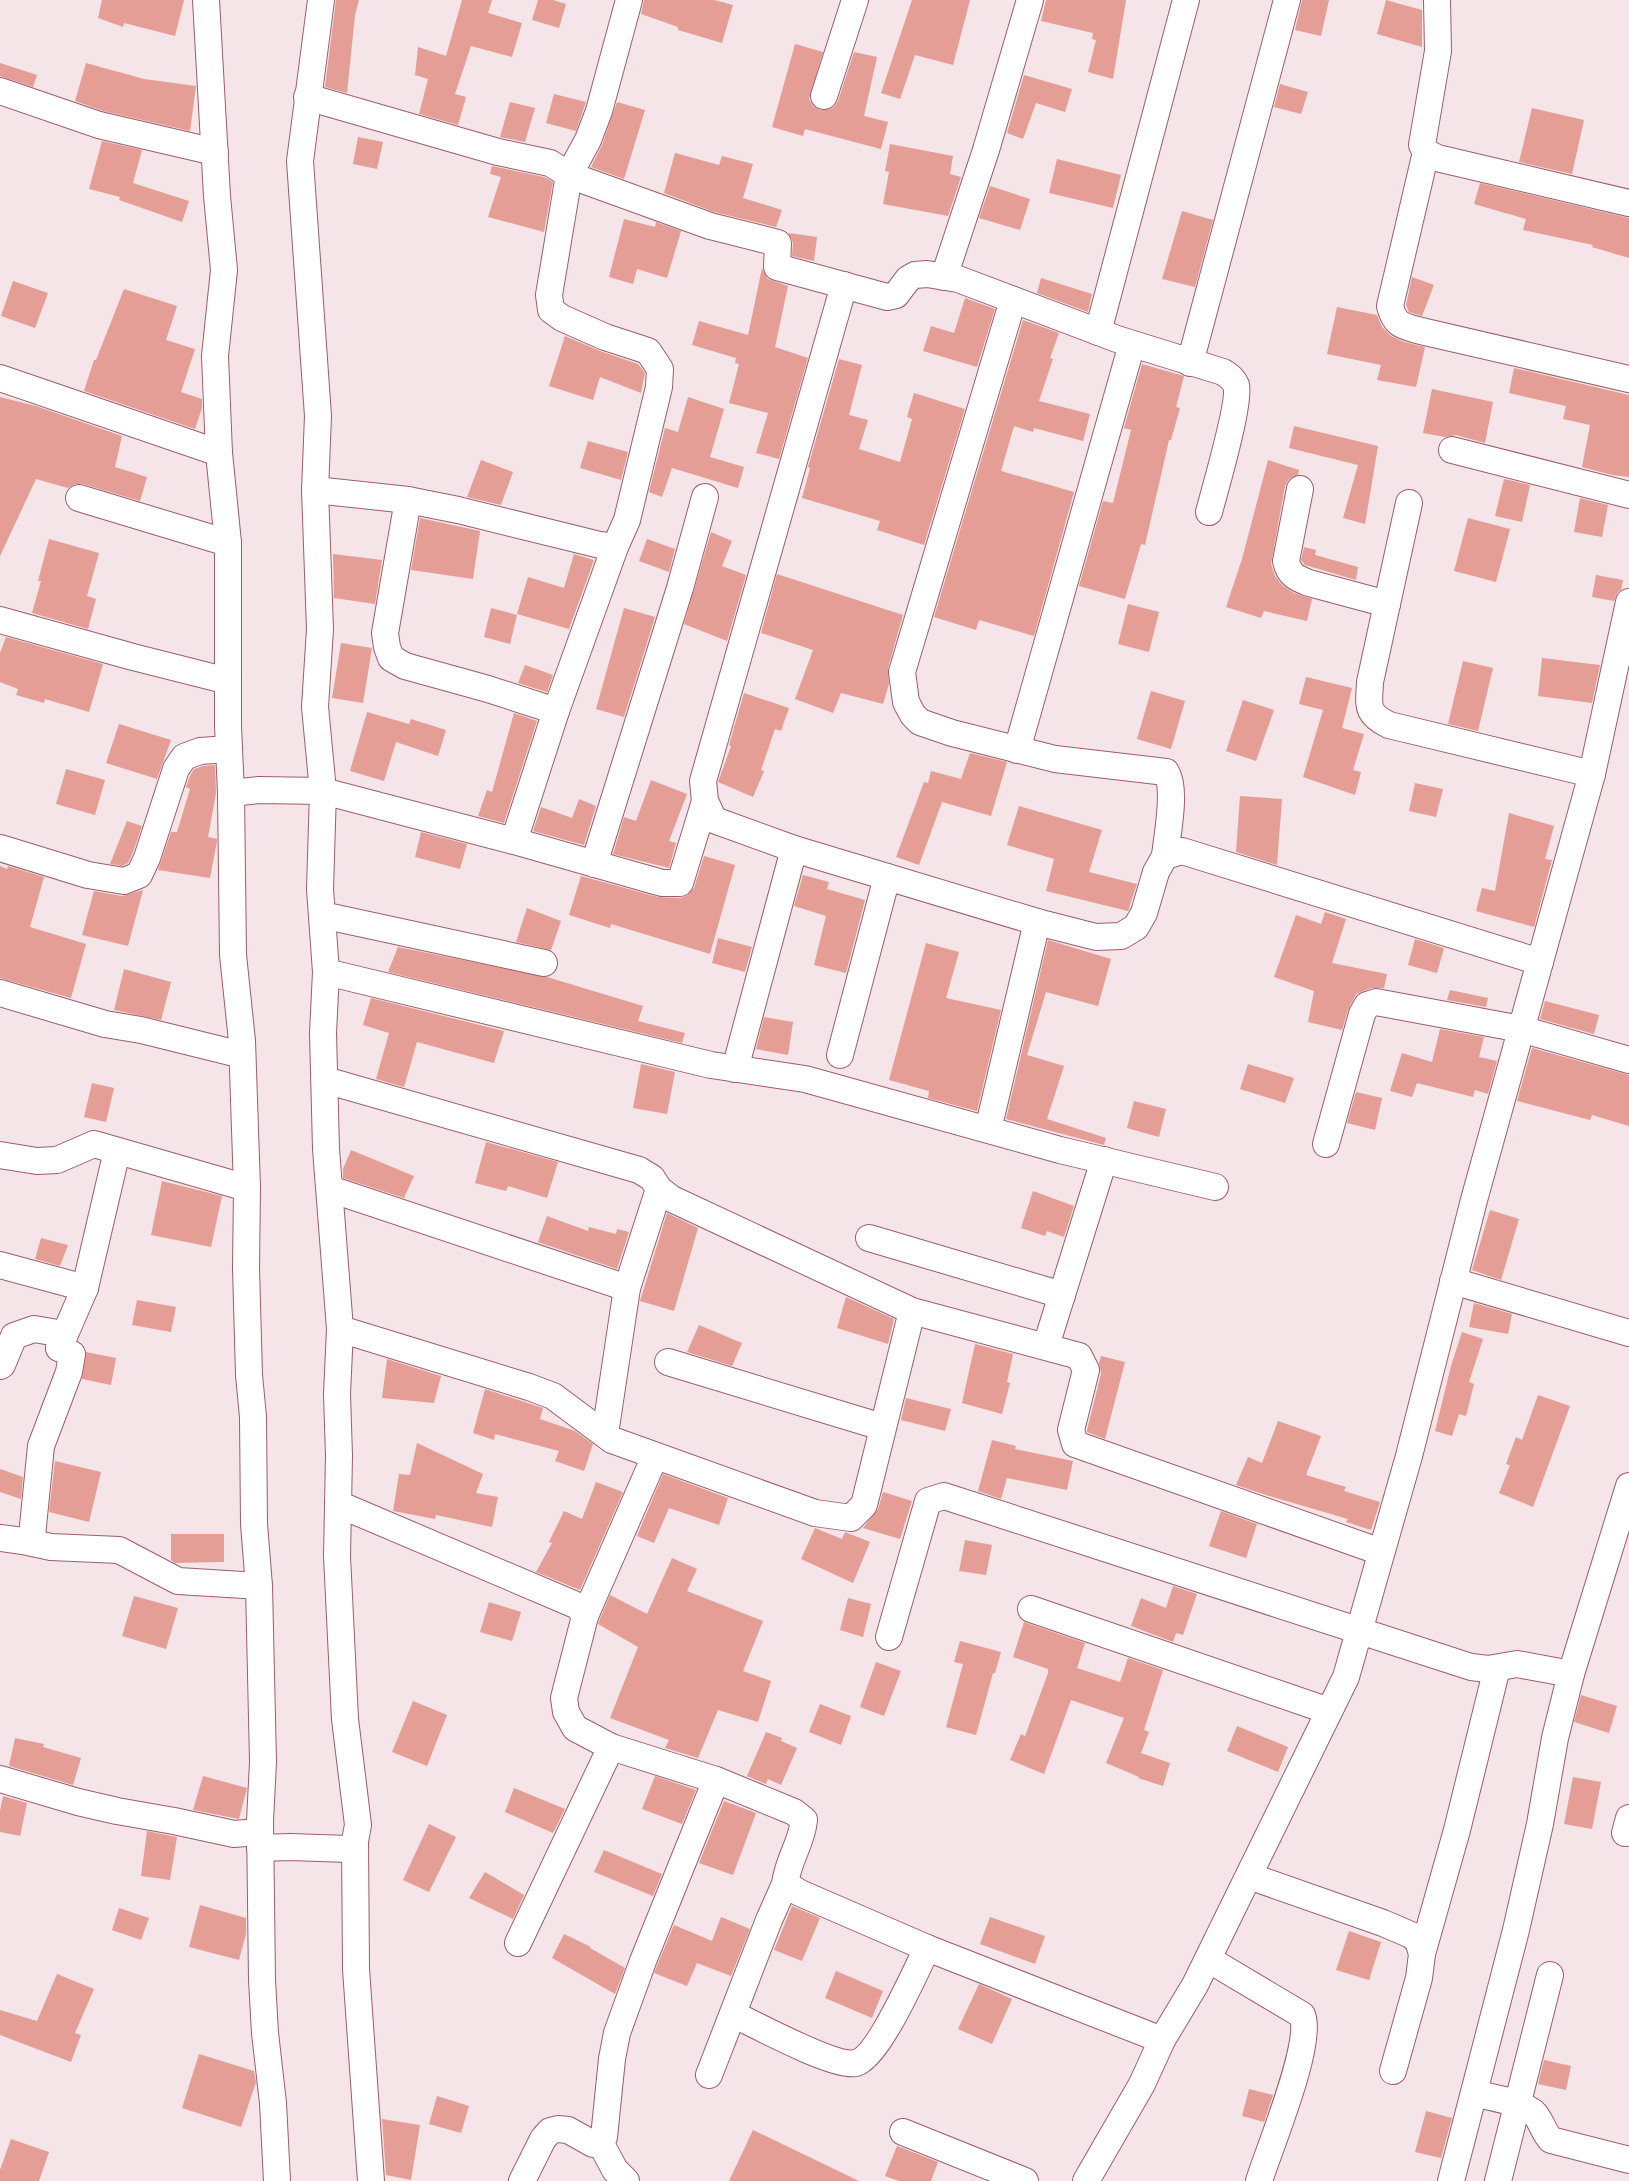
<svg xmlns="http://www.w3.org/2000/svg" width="1629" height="2181" viewBox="0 0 1629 2181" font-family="Literata,serif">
  <rect width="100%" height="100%" fill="#f5e5e8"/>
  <g fill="#e49e96">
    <path d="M102,0h82l-9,36 -51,-13 -1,4 -25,-9z"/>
    <path d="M336,0h23l-4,15 -8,78 -22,-6z"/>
    <path d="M462,0h30l-4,13 34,10 -10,34 -41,-11 -16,48 11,3 -8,28 -39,-11 9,-35 -13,-4 3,-28 28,9z"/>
    <path d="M538,0h15l13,4 -7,24 -27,-8z"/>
    <path d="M644,0h70l19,5 -11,38 -44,-13v-3l-37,-13z"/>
    <path d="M912,0h58l-17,65 -38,-10 -15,44 -19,-6z"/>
    <path d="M1046,0h80l-13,79 -25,-7 8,-32 -4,-1 1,-6 -52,-12z"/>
    <path d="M1302,0h27l-8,36 -26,-6z"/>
    <path d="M1386,0l36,10v37l-45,-13z"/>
    <path d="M795,44l28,8 -14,47 4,7 7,4h8l6,-3 4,-6 16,-49 23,5 -13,59 24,6 -7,27 -76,-20 -2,7 -31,-9z"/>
    <path d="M0,63l37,12 -4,12 -33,-11z"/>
    <path d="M86,63l58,16 52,7 -6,45 -87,-20 -28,-10z"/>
    <path d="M1024,75l48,14 -7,23 -29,-9 -13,36 -16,-6z"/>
    <path d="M1280,84l28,8 -7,22 -27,-7z"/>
    <path d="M554,94l32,8 -10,29 -30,-8z"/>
    <path d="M510,102l25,6 -10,34 -25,-5z"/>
    <path d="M617,102l28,8 -21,69 -33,-12 11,-22z"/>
    <path d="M1532,108l52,12 -12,54 -53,-12z"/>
    <path d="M358,137l25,5 -6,27 -24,-5z"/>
    <path d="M102,141l40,9 -9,33 56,18 -7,21 -63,-22 1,-3 -31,-8z"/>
    <path d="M890,144l63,12 -3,18 11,3 -13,39 -65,-12 6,-32 -4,-1z"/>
    <path d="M675,153l44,12 3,-9 31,8 -10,34 39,12 -6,17 -62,-15 -50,-19z"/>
    <path d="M1057,159l64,16 -8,33 -64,-15z"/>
    <path d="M492,166l52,11 9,5 -9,50 -56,-15 13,-40 -11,-3z"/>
    <path d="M1480,183l149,35v40l-37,-11 1,-2 -70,-15 3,-11 -52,-15z"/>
    <path d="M990,186l40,13 -10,31 -41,-12z"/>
    <path d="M1182,211l31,9 -18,67 -33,-8z"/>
    <path d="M624,219l31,8 1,-5 25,9 -14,47 -30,-9 -4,15 -24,-7z"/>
    <path d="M789,233l28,4 -3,24 -22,-5 1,-13z"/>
    <path d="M762,268l6,11 20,7 -13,61 33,11 -29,101 -23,-6 12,-40 -39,-10 10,-39 -4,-1 1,-5 -44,-13 7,-24 49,14z"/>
    <path d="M1412,277l22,8 -12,31 -13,-4 -3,-7z"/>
    <path d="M1041,278l51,16 -4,18 -51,-19z"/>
    <path d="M13,281l35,12 -13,35 -34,-12z"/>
    <path d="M124,289l53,17 -11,34 29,9 -14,43 21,7v9l-7,21 -111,-38 10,-31h2z"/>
    <path d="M965,298l30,11 -18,58 -54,-16 8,-25 23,7z"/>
    <path d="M1337,307l40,8 5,12 9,9 13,6 21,5 -9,40 -39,-7 4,-15 -54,-11z"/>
    <path d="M1023,320l36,13 -9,25 3,1 -14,42 51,13 -7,27 -49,-13 -1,4 -19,-6 -13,45 73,21 -40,144 -55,-16 -3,10 -42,-13z"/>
    <path d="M565,336l35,15 38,13 7,9 -4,20 -41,-16 -7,23 -44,-14z"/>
    <path d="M839,359l23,6 -13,50 19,5 -9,29 41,13 12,-43 -5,-2 7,-24 51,16 -41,136 -47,-15 3,-9 -78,-23 8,-30 -2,-1z"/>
    <path d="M1142,364l42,12 -8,31 4,1 -9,32h-2l-24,105 -4,-1 -16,55 -46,-13 24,-85 10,2 18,-73 -7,-2z"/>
    <path d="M1514,368l115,27v82l-17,-2 -30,-8 8,-42 -27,-6 3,-13 -57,-13z"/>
    <path d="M1432,389l61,13 -8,41 -29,-8 -11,2 -22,-4z"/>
    <path d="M0,397l36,9 86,30 -7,31 32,10 -7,24 -57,-17h-8l-7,4 -32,-9 -36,77z"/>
    <path d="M688,397l36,12 -14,48 34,10 -6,21 -66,-20 -10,29 -13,-5 16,-64 13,4z"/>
    <path d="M1294,426l84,20 -13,78 -22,-6 15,-53 -69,-17z"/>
    <path d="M588,441l40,11 -7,28 -41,-12z"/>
    <path d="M481,460l32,12 -12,33 -34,-8z"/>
    <path d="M1268,460l31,10 -1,5 -9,4 -4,7 -14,78 4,12 8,10 11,7 18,6 -5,22 -43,-10 -3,7 -35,-11 16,-48z"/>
    <path d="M1504,479l26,6 -8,37 -27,-6z"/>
    <path d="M1580,498l28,7 -6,32 -28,-5z"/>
    <path d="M420,518l60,13 -7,48 -62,-9z"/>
    <path d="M1468,518l42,11 -14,53 -42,-11z"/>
    <path d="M711,532l21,9 -10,25 24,9 -19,66 -43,-17z"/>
    <path d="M49,539l50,14 -12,43 9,3 -8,30 -56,-16 9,-32h-3z"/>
    <path d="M647,539l28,10 -6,23 -30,-11z"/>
    <path d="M1304,547l12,3 -1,5 43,12 -2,13 -51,-15 -4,-5z"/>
    <path d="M333,554l49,6 -7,44 -41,-6z"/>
    <path d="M574,554l20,6 -25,69 -52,-15 11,-37 36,11z"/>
    <path d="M777,574l126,41 -15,53 1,16 -6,20 -42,-11 -8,20 -38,-14 18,-49 -52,-17z"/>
    <path d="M1596,575l27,5 -2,10 -3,2 -4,9 -22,-4z"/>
    <path d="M1128,604l31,8 -10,40 -31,-8z"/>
    <path d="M491,608l26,7 -7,29 -26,-7z"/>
    <path d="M624,608l31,9 -31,100 -28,-8z"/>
    <path d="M6,637l97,27 -14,48 -44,-13 -1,4 -28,-8 2,-6 -18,-7v-29z"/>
    <path d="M341,643l31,5 -9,55 -31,-5z"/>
    <path d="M1542,658l58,7 -8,38 -54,-7z"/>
    <path d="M1463,661l30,7 -15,63 -30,-7z"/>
    <path d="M525,665l28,10 -6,17 -29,-9z"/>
    <path d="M1306,677l46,11 -10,40 22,6 -11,36 8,2 -6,23 -52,-18 20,-67 -24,-6z"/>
    <path d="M1151,691l34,10 -14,48 -34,-10z"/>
    <path d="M744,693l45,15 -8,23 -6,-2 -14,41 3,1 -11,26 -35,-15 13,-36 -2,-1z"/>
    <path d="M1243,700l31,10 -18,51 -30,-10z"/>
    <path d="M367,712l42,12 2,-5 35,11 -8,26 -42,-14 -12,39 -34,-10z"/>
    <path d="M514,713l23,8 -33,102 -26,-7 9,-26 5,2z"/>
    <path d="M119,724l52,16 -14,39 -51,-16z"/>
    <path d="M970,753l37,9 -16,54 -49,-14 -23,63 -23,-8 28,-75 4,1 3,-12 30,8z"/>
    <path d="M215,765l1,28 -8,44 9,2v2l-7,37 -52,-8 13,-38h6l13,-43 -4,-2 4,-11 4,-7 9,-3z"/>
    <path d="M66,769l39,11 -10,35 -39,-11z"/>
    <path d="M651,780l36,14 -18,47 7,2 -7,25 -56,-14 11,-37 12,4z"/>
    <path d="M1415,783l28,6 -7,28 -27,-6z"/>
    <path d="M1240,796l42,3 -5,66 -41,-13z"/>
    <path d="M579,799l17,7 -12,39 -51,-14 8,-24 31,11z"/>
    <path d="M1019,806l83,24 -13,42 48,12 -9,27 -82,-20 8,-32 -47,-14z"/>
    <path d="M1509,813l45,13 -9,33 7,1 -18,67 -58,-16 6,-23 13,3z"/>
    <path d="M127,821l15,5 -9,26 -5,11 -6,3 -12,-2z"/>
    <path d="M421,832l46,12 -7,25 -45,-12z"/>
    <path d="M704,856l31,9 -25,89 -99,-30 -1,4 -41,-13 12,-39 77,21 22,1 8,-3 6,-7z"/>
    <path d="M0,866l7,3 1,-3 36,11 -14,50 56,17 -15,54 -71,-20z"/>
    <path d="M803,875l26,7 -2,7 38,11 -19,73 -32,-8 12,-49 -32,-10z"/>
    <path d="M143,890l-15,56 -46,-11 12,-44 28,5z"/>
    <path d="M527,908l34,13 -10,29 -35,-8z"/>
    <path d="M1325,912l21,7 -14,44 55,11 -3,14h-13l-15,6 -8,16 -6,20 -34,-8 6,-31 -40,-14 22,-62 25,9z"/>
    <path d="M718,938l34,9 -7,25 -33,-9z"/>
    <path d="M1415,939l29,9 -7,25 -29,-8z"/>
    <path d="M1048,940l63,19 -13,47 -52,-14 -19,63 37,11 -17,53 59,19 -2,7 -98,-26z"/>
    <path d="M926,943l33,9 -13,46 55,12 -24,101 -49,-13 1,-7 -40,-11z"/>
    <path d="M398,947l149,30 96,29 -5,15 47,12 -3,10 -294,-71z"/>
    <path d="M124,969l47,13 -10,38 -47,-10z"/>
    <path d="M1450,990l38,8 -2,9 -39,-7z"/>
    <path d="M371,998l133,33 -10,32 -77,-21 -13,45 -28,-8 13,-46 -26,-8z"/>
    <path d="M1545,1001l54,14 -5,19 -54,-15z"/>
    <path d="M764,1017l29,5 -5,33 -32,-6z"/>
    <path d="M1440,1029l44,8 -5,20 18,4 -9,33 -13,-4 -2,7 -56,-14 -5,14 -22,-6 12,-38 30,9z"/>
    <path d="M1532,1048l97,27v51l-37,-11 -2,5 -73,-19z"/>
    <path d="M641,1064l34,8 -8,42 -34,-6z"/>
    <path d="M1248,1064l46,14 -9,25 -45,-14z"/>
    <path d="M92,1083l22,5 -8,34 -22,-5z"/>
    <path d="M1356,1092l26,6 -7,32 -28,-7z"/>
    <path d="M1134,1101l32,8 -7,28 -32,-9z"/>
    <path d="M486,1142l72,20 -11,36 -39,-12 -2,5 -31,-8z"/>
    <path d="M351,1150l63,26 -10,22 -61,-20v-9z"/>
    <path d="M162,1181l60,15 -11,51 -60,-12z"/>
    <path d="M1033,1191l41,15 -10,31 -17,-6 -2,5 -24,-8z"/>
    <path d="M1490,1210l29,9 -18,61 -29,-10z"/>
    <path d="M667,1213l31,15 -24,83 -34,-10z"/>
    <path d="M547,1216l41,15 1,-4 27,7 1,-5 12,3 -12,37 -79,-27z"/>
    <path d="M41,1238l27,7 -8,21 -25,-7z"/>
    <path d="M846,1297l48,22 -6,25 -51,-16z"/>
    <path d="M137,1300l39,7 -5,25 -39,-7z"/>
    <path d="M1474,1303l38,11 -4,20 -39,-7z"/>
    <path d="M699,1325l43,18 -10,23 -45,-14z"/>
    <path d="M1462,1332l21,7 -14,43 5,2 -8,32 -7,-2 -7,22 -17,-5 16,-65z"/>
    <path d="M975,1344l38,10 -6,28 3,1 -8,31 -40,-11z"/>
    <path d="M86,1352l30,6 -5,27 -29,-6z"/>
    <path d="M1101,1356l24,6 -20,77 -18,-7v-2l14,-56 -2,-11z"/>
    <path d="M387,1359l54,17 -7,27 -52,-5z"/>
    <path d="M485,1389l58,19 -3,11 35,12 18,13 -9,27 -29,-10 4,-10 -64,-17 -1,6 -21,-7z"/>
    <path d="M1538,1395l32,11 -37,101 -34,-14 11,-28 -4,-1 10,-27 6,3z"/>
    <path d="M906,1398l45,11 -6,22 -44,-11z"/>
    <path d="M1278,1421l43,15 -15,39 40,12 -2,4 36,11 -9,28 -25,-8 2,-3 -79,-23 -33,-11 12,-28 14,6z"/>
    <path d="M992,1440l24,6 -1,3 58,12 -6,29 -60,-12 -6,21 -23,-8z"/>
    <path d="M417,1443l66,31 -7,19 22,4 -6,30 -56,-12 -1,4 -42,-8 6,-37 11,1z"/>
    <path d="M55,1461l46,11 -12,50 -40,-10z"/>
    <path d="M0,1469l23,8 -2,22 -21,-7z"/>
    <path d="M663,1474l65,24 -9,27 -50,-17 -15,35 -17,-7z"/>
    <path d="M596,1482l27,10 -43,98 -44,-18 16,-29 -3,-1 15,-31 18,8z"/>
    <path d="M883,1492l29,9 -12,38 -37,-11 15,-19z"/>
    <path d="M1221,1511l36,13 -11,34 -37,-12z"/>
    <path d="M815,1528l27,11 3,-7 25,10 -17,41 -52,-24z"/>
    <path d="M171,1534h53v28l-49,1 -4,-3z"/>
    <path d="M965,1540l27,5 -6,30 -27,-4z"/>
    <path d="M672,1558l25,11 -10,22 76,30 -20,50 28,10 -13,41 -40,-12 -20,48 -33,-10 4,-8 -59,-22 28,-71 -40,-23 1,-3 11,-26 37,19z"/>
    <path d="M1173,1586l24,8 -14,41 -7,-2 -3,9 -42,-16 10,-28 25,10z"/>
    <path d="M134,1596l44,12 -12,41 -44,-13z"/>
    <path d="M848,1598l23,6 -8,33 -23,-7z"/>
    <path d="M489,1602l32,10 -9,29 -32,-9z"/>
    <path d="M1024,1622l61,21 -8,25 43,14 8,-24 35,12 -19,60 5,2 -8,21 29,10 -7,23 -25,-8 1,-1 -33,-14 18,-45 -53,-18 -27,74 -34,-14 11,-26 4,2 23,-63v-4l-35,-12z"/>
    <path d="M960,1641l41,11 -6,21h-2l-17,62 -30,-8 17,-63 -9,-2z"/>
    <path d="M876,1662l25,9 -17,45 -24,-9z"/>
    <path d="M1581,1695l36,11 -8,27 -35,-11z"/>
    <path d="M413,1701l34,14 -20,51 -35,-14z"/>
    <path d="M820,1704l31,12 -10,29 -32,-13z"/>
    <path d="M1237,1726l51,21 -10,25 -51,-21z"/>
    <path d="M766,1732l16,6 -1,3 16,7 -16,37 -13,-6 -2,5 -19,-8z"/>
    <path d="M15,1738l29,6 -1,3 38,11 -8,27 -64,-19z"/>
    <path d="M203,1776l44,12 -8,31 -46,-9z"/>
    <path d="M655,1776l41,14 -14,34 -40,-15z"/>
    <path d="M1573,1777l28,5 -9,47 -28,-5z"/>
    <path d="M514,1788l51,21 -12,24 -48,-21z"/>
    <path d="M3,1796l24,7 -7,33 -20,-4v-21z"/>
    <path d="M724,1801l32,12 -23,62 -34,-12z"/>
    <path d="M429,1824l27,13 -27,55 -26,-12z"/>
    <path d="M147,1831l30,6 -7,43 -29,-4z"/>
    <path d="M604,1850l58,24 -9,22 -59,-24z"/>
    <path d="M485,1872l39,23 -11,24 -44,-21z"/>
    <path d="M200,1905l46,13v16l-7,26 -50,-13z"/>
    <path d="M792,1906l28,12 -18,43 -28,-11z"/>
    <path d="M119,1908l30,10 -8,22 -29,-10z"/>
    <path d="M721,1917l29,12 -19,47 -34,-13 -10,23 -33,-13 20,-48 38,16z"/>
    <path d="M990,1917l55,19 -10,28 -55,-20z"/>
    <path d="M1349,1931l32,11 -12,38 -33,-10z"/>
    <path d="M564,1934l27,13 -1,1 35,20 -10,26 -63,-36z"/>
    <path d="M836,1971l47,20 -11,27 -47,-20z"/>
    <path d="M57,1974l37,15 -19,44 6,2 -10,27 -71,-27v-25l37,11z"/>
    <path d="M979,1984l33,15 -20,45 -34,-15z"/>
    <path d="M199,2054l55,17 2,11 -15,45 -59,-19z"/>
    <path d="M1544,2060l27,6 -5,24 -28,-6z"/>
    <path d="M1249,2089l24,6 -9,27 -22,-6z"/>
    <path d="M437,2096l32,10 -8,27 -32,-9z"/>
    <path d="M1426,2111l26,7 -11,40 -26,-6z"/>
    <path d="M382,2119l38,6 -9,55 -25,-5z"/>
    <path d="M753,2130l106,51h-130z"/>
    <path d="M11,2139l38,13 -10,29h-39v-11z"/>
    <path d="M897,2146l41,16 -7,19h-32l-14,-5z"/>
  </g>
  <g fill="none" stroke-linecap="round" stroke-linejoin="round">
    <g stroke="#9d5d6a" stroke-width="28">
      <g id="street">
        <path d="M206,0l11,196 7,74 -9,86 4,97 9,90v183l3,67 2,162 9,86 5,147 -1,80 3,107 4,42 1,107 5,62 4,176 -3,59 2,159 3,53 8,70 4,78"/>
        <path d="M629,0l-30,111 -11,29 -19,35 141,51 68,17 -1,24 110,30 9,-2 12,-16 7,-4 12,-1 31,5 159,60 106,33c6,4 10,6 13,13 5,15 -21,105 -27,127"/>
        <path d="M1437,0l1,51 -16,94 4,7 11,6 192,45"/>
        <path d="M0,91l99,34 116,27"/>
        <path d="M824,96l31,-96"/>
        <path d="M307,97l191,55 52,11 19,12 -20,120 2,15 11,8 43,19 43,14 12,18 -1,18 -32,133 -12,27 -15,-2 -142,-35 -50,-10 -93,-10"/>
        <path d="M1426,152l-36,154c5,20 13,20 31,25l208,48"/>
        <path d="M944,277l42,-127 44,-150"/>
        <path d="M844,285l-141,496 2,20 9,19 80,29 243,73 59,15 25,-1 15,-9 8,-14 12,-41 9,-16 17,-5 358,111"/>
        <path d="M1013,300l-111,372 4,30 7,13 7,7 32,11 103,26 111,13c11,17 1,63 -1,84"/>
        <path d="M1098,332l88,-332"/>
        <path d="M1190,363l97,-363"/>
        <path d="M0,378l219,75"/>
        <path d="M1452,450l177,45"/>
        <path d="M1300,489l-14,72c3,14 10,17 23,22l78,21"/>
        <path d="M79,498l149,45"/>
        <path d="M408,500l-23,133 2,14 4,11 14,8 83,23 68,22"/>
        <path d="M1409,503l-39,179c-1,24 -5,31 19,43l203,49"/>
        <path d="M0,620l133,37 95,24"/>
        <path d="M1017,750l115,-406"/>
        <path d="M231,793l28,-3 64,1 191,50 148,42h18l25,-82"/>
        <path d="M514,841l42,-130 59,-164"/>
        <path d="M0,848l88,27 36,6 15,-6 8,-17 29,-89 8,-12 16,-6 29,-2"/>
        <path d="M594,864l86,-276 25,-91"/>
        <path d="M322,915l222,48"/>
        <path d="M326,972l385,93 94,14 255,71 155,37"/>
        <path d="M0,993l105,31 36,6 101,25"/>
        <path d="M840,1055l47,-178"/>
        <path d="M735,1069l59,-220"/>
        <path d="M325,1080l314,90 13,8 7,11 13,10 240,112 167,45 7,14 -15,60 4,14 306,108"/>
        <path d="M991,1117l46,-195"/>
        <path d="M1326,1144l36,-130 5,-9 9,-3 145,27 108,31"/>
        <path d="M0,1155l37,6 20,-1 37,-16 153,44"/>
        <path d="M330,1189l297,99"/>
        <path d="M869,1238l193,57"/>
        <path d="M0,1265l85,23"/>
        <path d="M1453,1281l176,52"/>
        <path d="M340,1329l189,58 24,9 59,44 203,73 36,5 13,-13 48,-194"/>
        <path d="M1046,1346l58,-186"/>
        <path d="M59,1348l26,-60 32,-137"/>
        <path d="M668,1362l214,65"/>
        <path d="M0,1366l2,-1 12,-29 20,-7 30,5 -5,14 13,6 -3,18 -28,74 -9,90 -9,5 28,6 68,3 59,31 81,5"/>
        <path d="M605,1434l22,-146 32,-99"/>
        <path d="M338,1504l240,102 7,10 -21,82 2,14 9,16 36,19 105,33 78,32 10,8c-2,23 -16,39 -19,64l15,9 127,55 235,92"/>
        <path d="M0,1538l23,3"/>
        <path d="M1031,1609l298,102"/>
        <path d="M585,1616l70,-160"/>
        <path d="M889,1637l39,-136 16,-5 527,171 17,2 29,-5 54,10"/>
        <path d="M0,1779l78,23 39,9 57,10 60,13 26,-2"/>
        <path d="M1625,1833l4,-15"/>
        <path d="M355,1841l1,128 15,212"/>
        <path d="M260,1848l30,-1 59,2 6,-8 3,-16 -13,-106 -8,-163 2,-100 -2,-62 3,-65 -14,-180 -3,-116 3,-61 -6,-83 3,-98 -8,-84 5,-78 -5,-139 3,-74 -18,-255 21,-161"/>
        <path d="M1249,1876l134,47 28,12 7,6 4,13 -3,24 -26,93"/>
        <path d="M518,1943l93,-196"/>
        <path d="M1422,1954l35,-124 40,-162"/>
        <path d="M1208,1959l94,56c12,27 -33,134 -43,166"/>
        <path d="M733,2014c23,11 102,54 123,49 22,-6 60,-92 71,-115"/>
        <path d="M709,2075l60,-155 16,-36"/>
        <path d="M1474,2093c18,5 44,8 59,19 8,7 10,20 18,28l78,20"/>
        <path d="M903,2132l122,49"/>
        <path d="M600,2142l15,28 11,11"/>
        <path d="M522,2181l21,-42 7,-8 8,-2 10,1 25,14 7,-2 4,-5 8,-78 5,-26 26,-72 73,-181"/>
        <path d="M1086,2181l56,-97 20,-44 33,-55 151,-308 63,-221 65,-256 118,-426 37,-172"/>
        <path d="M1451,2181l65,-251 24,-106 15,-86 16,-64 58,-188"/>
        <path d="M1498,2181l52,-206"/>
      </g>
    </g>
    <use href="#street" stroke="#fff" stroke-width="26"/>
  </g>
</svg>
